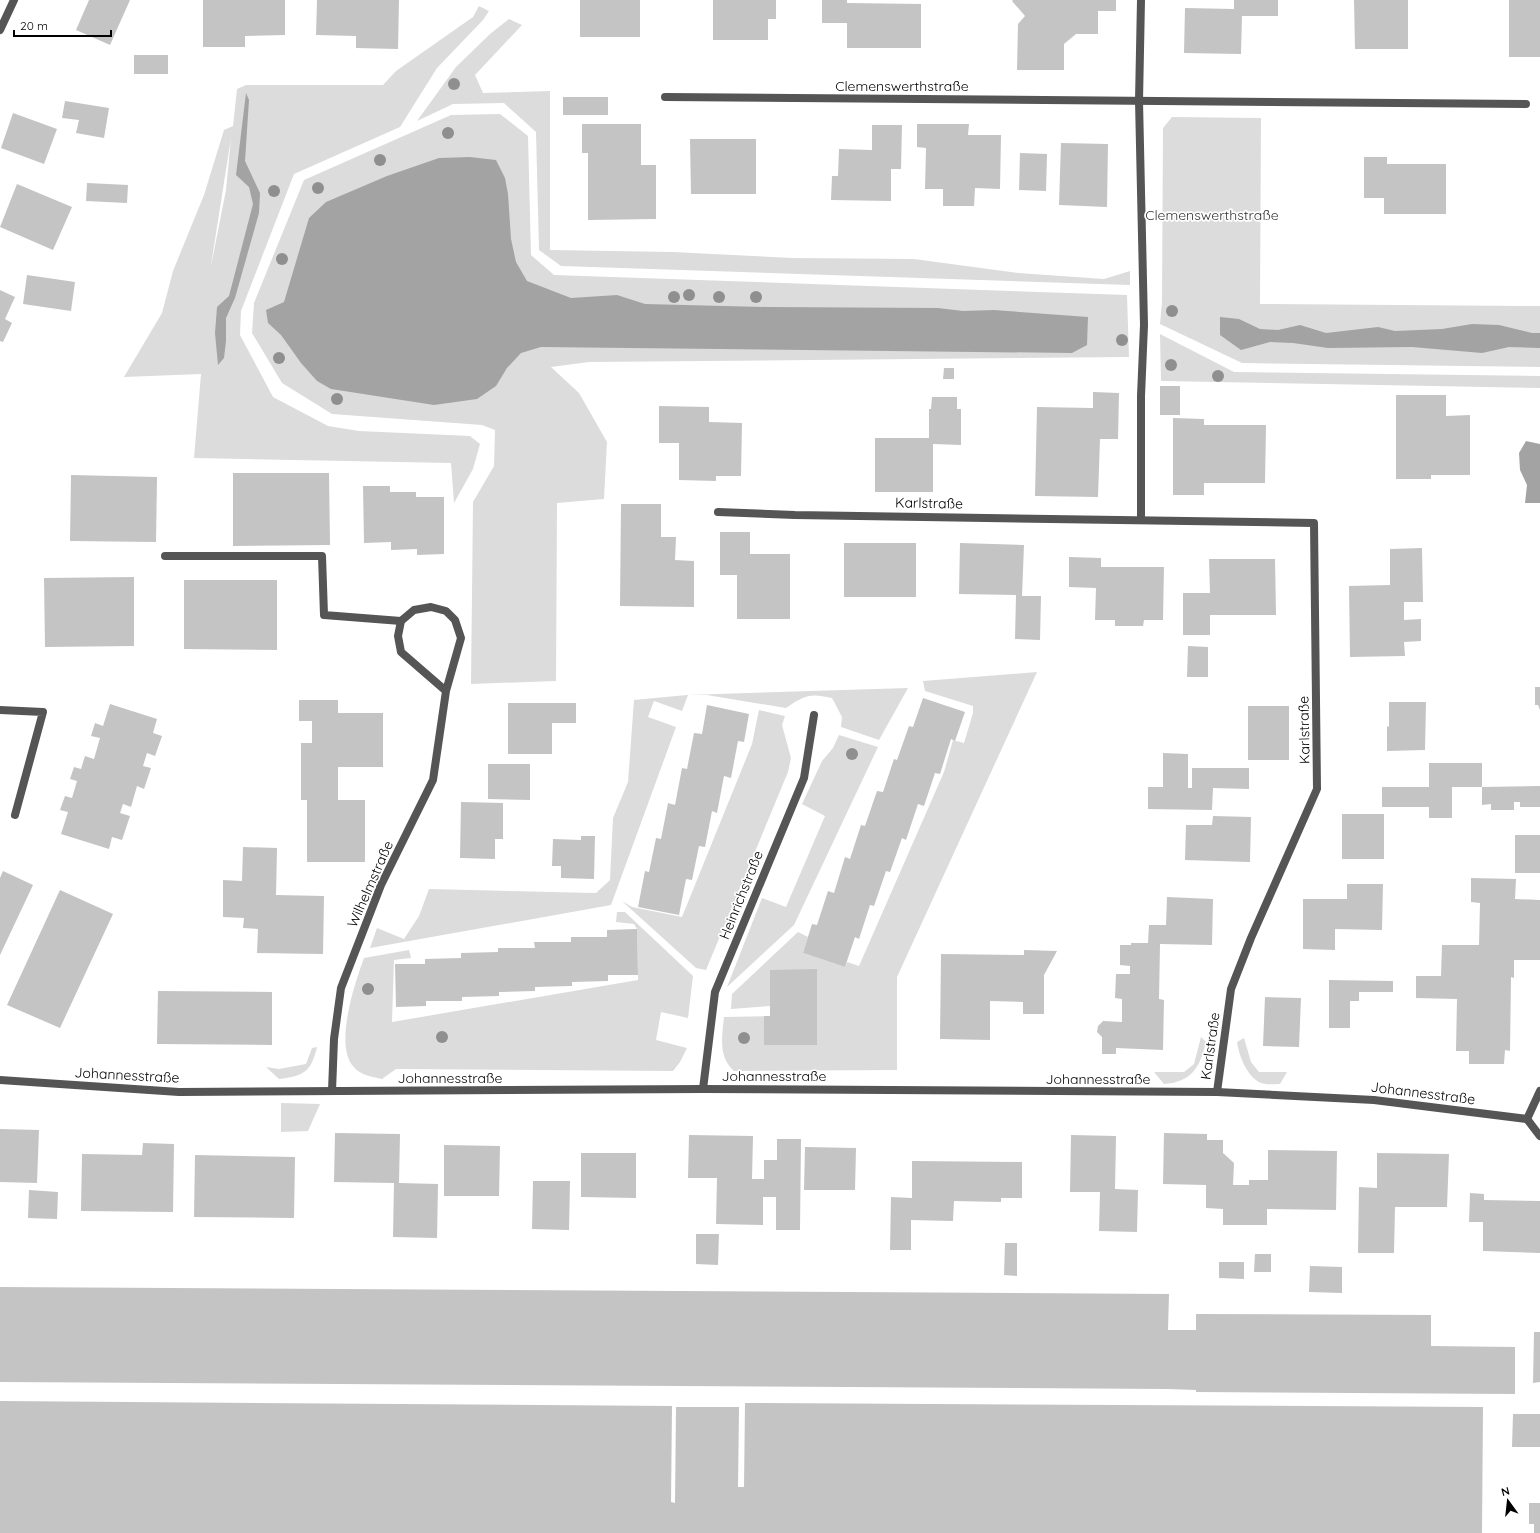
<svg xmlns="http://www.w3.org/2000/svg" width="1540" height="1533" viewBox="0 0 1540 1533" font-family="Quicksand,sans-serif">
  <rect width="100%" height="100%" fill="#fff"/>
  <g fill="#dcdcdc" fill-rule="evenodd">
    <path d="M479,6l10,5 -6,9 -46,48 -37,59 -106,47 -53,137 -1,24 33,62 55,29 31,5 111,5 10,8 -7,25 -19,34 -3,-40 -257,-5 7,-84 -77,3 38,-64 11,-42 31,-76 20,-65 9,-4 4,-37 9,-4h137l13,-14 77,-54zM231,138l-5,52 -15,76v-1z"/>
    <path d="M509,19l13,6 -47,50 8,18 67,-2v159l123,2 119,6 122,1 104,14 86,6 26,-8v14l-569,-19 -22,-16 -3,-118 -32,-29 -51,1 -36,17 39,-54 34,-33z"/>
    <path d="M500,114l28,22 3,119 23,20 573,20 2,62 -540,5 -38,5 28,26 28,49 -3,57 -47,4 -1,178 -85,3 2,-182 21,-36 1,-36 -13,-5 -150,-11 -50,-31 -30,-50 2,-30 50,-123 147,-65z"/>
    <path d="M1172,117l89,1 -1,186 280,2v61l-298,-4 -82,-39 2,-22 1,-174z"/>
    <path d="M1160,334l74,38 306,4v12l-379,-7z"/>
    <path d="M1037,672l-140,305v93l-163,1c-16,-14 -12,-35 -10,-54l46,-1v-10l-39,3 1,-15 66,-62 10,5 -5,16 42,14 2,-5 12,4 85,-194 9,-32 11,3 9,-30v-7l-48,-15 -2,-10z"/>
    <path d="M908,688l-29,52 -38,-13 1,-10 -10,-19c-22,-5 -27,-3 -46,10l-79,-13h-19l-6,16 -28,-10 -6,16 28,10 -65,178 -241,43 7,-20 27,11 15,-23 10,-27 167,4 14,-13 3,-62 15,-36 6,-82 53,-5z"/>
    <path d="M759,710l26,6 -3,9 9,33 -3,14 -82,198 -10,-2 -74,-67 10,6 50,10 70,-173z"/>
    <path d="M839,735l39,12 -84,178 -67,62 35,-89 24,9 39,-91 -23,-12 20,-43 11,-13z"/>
    <path d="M617,912h8l68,64 -5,42 -27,-6 -5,28 31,8 -7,14 -7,9 -277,-2 -14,10c-12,-3 -23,-4 -30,-14 -17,-24 3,-82 12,-107l45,-8 2,8 -17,2 -2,62 246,-42 -1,-51 -3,-5 -18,-2z"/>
    <path d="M1201,1037l5,5c-6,25 -14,40 -42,42l-10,-12h30l10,-8z"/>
    <path d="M1244,1038l7,24 8,10h28l-7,12c-5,0 -14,1 -19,-1 -14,-6 -22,-27 -24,-41z"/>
    <path d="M317,1047c-6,25 -13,29 -38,32l-13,-12 13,2 27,-5 6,-16z"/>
    <path d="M281,1103l39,1 -12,27 -27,1z"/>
  </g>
  <g fill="#a3a3a3">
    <path d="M246,93l3,7 -4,61 15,32 -1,20 -24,85 -9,20v23l-2,17 -6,7 -3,-32 2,-26 12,-11 24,-92 -4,-17 -13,-12z"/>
    <path d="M470,157l26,3 9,18 3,16 3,45 5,23 11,19 44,17 46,-3 28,9 123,3 170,1 25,3 31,-1 94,7 -1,28 -15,8 -531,-6 -20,6 -14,15 -11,18 -19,13 -43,6 -103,-16 -14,-8 -16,-18 -20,-28 -13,-12 -2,-13 18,-8 25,-84 17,-16 61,-26 52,-18z"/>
    <path d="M1220,317l19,2 21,10 18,1 22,-5 26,8 52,-6 17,4 47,-2 30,-5 27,1 33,8h8v15l-31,-1 -27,6 -70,-6 -84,1 -35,-5 -23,-1 -29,8 -21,-15z"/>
    <path d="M1526,441l14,3v59h-15l2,-18 -7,-15 -1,-17z"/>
  </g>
  <g fill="#c4c4c4">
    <path d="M89,0h41l-20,45 -34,-15z"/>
    <path d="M203,0h82v35l-40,1v11h-42z"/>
    <path d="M317,0h82l-1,49 -42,-1v-12l-40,-1z"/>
    <rect x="580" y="0" width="60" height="37"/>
    <path d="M713,0h63v19h-8v21h-55z"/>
    <path d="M822,0h25v3l74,1v44h-74v-25h-25z"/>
    <path d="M1013,0h103v11h-18v23h-22l-12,10v26h-47l1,-46 7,-8 -13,-15z"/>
    <path d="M1234,0h44v16h-36l-1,38 -57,-1 1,-45 49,1z"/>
    <path d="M1354,0h54v49h-53z"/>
    <rect x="1509" y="0" width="31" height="57"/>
    <rect x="134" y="55" width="34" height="19"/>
    <rect x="563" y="97" width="45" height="18"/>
    <path d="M65,101l44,7 -5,30 -28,-5 3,-13 -17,-2z"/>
    <path d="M13,113l44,16 -13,35 -43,-16z"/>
    <path d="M582,124h59v41h15v54l-68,1v-67h-6z"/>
    <path d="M917,124h52l-1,11h33l-1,54 -25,-1 -1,18h-31v-17h-18l1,-41 -9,-1z"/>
    <path d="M872,125h30l-1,44h-10v32l-60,-1 1,-24h6l1,-27 33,1z"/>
    <path d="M690,139h66v55h-65z"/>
    <path d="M1061,143l47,1 -1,63 -48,-2z"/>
    <path d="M1020,153l27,1 -1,37 -27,-1z"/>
    <path d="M1364,157h23v7h59v50h-62v-16h-20z"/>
    <path d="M87,183l41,2 -1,18 -41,-2z"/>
    <path d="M17,184l55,23 -19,43 -53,-23z"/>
    <path d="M27,275l48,7 -4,29 -48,-7z"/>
    <path d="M0,290l15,7 -10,22 7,4 -9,19 -3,-1z"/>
    <path d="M944,368h10v11h-11z"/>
    <rect x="1160" y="386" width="20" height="29"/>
    <path d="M1093,392l26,1 -1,46h-18l-2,58 -63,-1 2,-89 56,1z"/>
    <path d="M1396,395h50v21l24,-1v60h-39v4h-35z"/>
    <path d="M932,397h25v12h4v36l-28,-1v48h-58v-54h54v-29h2z"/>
    <path d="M659,406l50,1v15l33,1 -1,53h-25v5l-37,-1v-37h-20z"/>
    <path d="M1173,418l31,1v6h62l-1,58h-61v12h-31z"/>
    <path d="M233,473h96l1,72 -97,1z"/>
    <path d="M71,475l86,2 -1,65 -86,-1z"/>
    <path d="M363,486h27v6h26v5h28v57l-27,1v-6l-26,1v-8l-27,1z"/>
    <path d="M621,504h40v33h15l-1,23 19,1v46l-74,-1z"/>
    <path d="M720,532h30v22h40v65h-53v-44h-17z"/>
    <rect x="844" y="543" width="72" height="54"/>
    <path d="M960,543l64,2 -2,51h19l-1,44 -25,-1 1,-44 -57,-1z"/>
    <path d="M1422,548l1,54h-19v18l17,-1v22l-17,1 1,14 -55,1 -1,-71 41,-1v-36z"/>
    <path d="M1069,557l32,1v9h63l-1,53h-19l-1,6h-28v-6h-20l1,-32 -27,-1z"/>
    <path d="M1209,559h66l1,56h-66v20h-27v-42h27z"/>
    <path d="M134,577v69l-89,1 -1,-69z"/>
    <path d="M184,580h93v70l-93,-1z"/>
    <path d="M1188,646l20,1v30h-21z"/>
    <path d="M1535,687h5v23l-2,-5h-3z"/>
    <path d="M923,698l42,14 -10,29 -4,-2 -11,35 -5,-1 -11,33 -6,-2 -12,36 -4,-2 -12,34 -4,-1 -12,35 -4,-1 -11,34 -4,-2 -10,30 -42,-14 9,-29 5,1 11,-34 6,2 11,-36 5,2 11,-34 4,1 12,-35 6,1 11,-33 3,1 12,-34 4,1z"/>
    <path d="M299,700h39v13h45v54h-45v33h27v62h-58v-62h-6v-57h11v-22h-13z"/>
    <path d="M1389,702h37l-1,48 -38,1v-25l2,1z"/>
    <path d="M508,703h68v20h-24v31h-44z"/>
    <path d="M110,704l47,15 -4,14 9,3 -7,20 -8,-3 -4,13 8,2 -7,21 -7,-3 -6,21 -8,-3 -3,9 10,3 -8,24 -10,-3 -3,12 -48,-15 7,-22 -8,-2 5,-14 7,2 5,-17 -7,-2 4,-12 7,2 4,-13 9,3 6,-21 -9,-2 4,-13 8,3z"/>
    <path d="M707,705l42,9 -5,28 -6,-1 -7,37 -7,-2 -7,37 -5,-2 -7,36 -6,-1 -7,34 -6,-1 -7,36 -41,-8 7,-36 4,1 7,-34 5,1 7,-36 7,2 7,-37 5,1 7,-36 8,1z"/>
    <rect x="1248" y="706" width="41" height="54"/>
    <path d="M1163,753l25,1v34h4v-20h57v21l-36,-1 -1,22 -64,-1v-22h15z"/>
    <path d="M1429,763h53v24l58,-1v21h-20v-5h-6v8h-23v-6l-9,1v-18h-30v31h-23v-11h-47v-20h47z"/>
    <path d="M488,764h42v36l-42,-1z"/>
    <path d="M461,802l42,1v36h-8v20l-35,-1z"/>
    <rect x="1342" y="814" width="42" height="45"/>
    <path d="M1213,816l38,1 -1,45 -65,-2 1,-35h26z"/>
    <rect x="1515" y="835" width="25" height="38"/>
    <path d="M581,836h14l-1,43 -33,-1v-12h-9l1,-27 28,1z"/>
    <path d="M243,847l34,1 -1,47 48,1 -1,58 -66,-1 1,-24 -15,-1 1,-10 -21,-1v-37l19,1z"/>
    <path d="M3,871l30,14 -33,70v-77z"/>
    <path d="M1471,878l45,1 -1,20 25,1v60h-26v18l-3,-1 -1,74 -5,-1 -1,14h-35v-13h-13l1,-52 -41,-1v-22h25l1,-31h37l1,-42 -9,-1z"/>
    <path d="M1347,884h36l-1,46 -47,-1v21l-32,-1v-50h44z"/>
    <path d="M60,890l53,24 -53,114 -53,-23z"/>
    <path d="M1167,897l46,2 -1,46 -52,-1 -1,55 5,1 -1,50 -47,-2v6h-14v-17l-5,-5 1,-6 5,-5 19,1v-23l-7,-1 1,-24h14v-8l-10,-1v-20h11v-2h17l1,-18h17z"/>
    <path d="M637,929l1,46h-30v6l-36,1v4l-37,1v4l-36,1v4l-37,1v4h-36v5l-30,1 -1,-43h30v-5l36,-1v-5l37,-1v-4h37l-1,-6h37v-5h36v-7z"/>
    <path d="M1024,950l33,1 -13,24v39h-21v-12l-33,-1v39l-50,-1 1,-85 83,1z"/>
    <path d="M817,969v76h-53v-29h6v-46z"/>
    <path d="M1329,980l64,1v11h-34v9h-9v27h-21z"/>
    <path d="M158,991l114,1v53l-115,-1z"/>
    <path d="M1265,997l36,1 -2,49 -36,-1z"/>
    <path d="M0,1129l39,1 -2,53 -37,-1z"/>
    <path d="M335,1133l65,1 -1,49 39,1 -1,54 -44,-1 1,-54 -60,-1z"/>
    <path d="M1164,1133l43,1v6h16v13l11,10 -1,22h16v-5h19v-30l69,1 -1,59 -69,-1v16h-44v-16l-17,-1v-23l-43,-1z"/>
    <path d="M689,1135l64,1 -1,43h12v-19h13v-21h24l-1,91h-24v-33h-13v28l-47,-1 1,-46h-29z"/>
    <path d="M1071,1135l45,1 -1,53 23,1 -1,42 -38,-1 1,-39h-30z"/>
    <path d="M143,1143l31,1 -1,68 -92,-1 1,-57 60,1z"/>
    <path d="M444,1145l56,1 -1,50h-55z"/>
    <path d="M805,1147l51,1 -1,42h-51z"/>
    <path d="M581,1153h55v45l-55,-1z"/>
    <path d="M1377,1153l72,1 -2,53h-52l-1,46h-36l1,-66 18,1z"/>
    <path d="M195,1155l100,2 -1,61 -100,-1z"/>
    <path d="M912,1161l110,1v36h-21v4l-47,-1 -1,20 -42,-1v30h-21l1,-53 21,1z"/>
    <path d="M533,1181h37l-1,49 -37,-1z"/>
    <path d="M29,1190l29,2 -1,27 -29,-1z"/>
    <path d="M1470,1193l14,1v6l56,1v52l-57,-2v-29h-14z"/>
    <path d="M696,1234h23l-1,31 -22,-1z"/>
    <path d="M1005,1243h12v33l-13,-1z"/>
    <path d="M1255,1254h16v18h-17z"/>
    <path d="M1219,1262h25v17l-25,-1z"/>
    <path d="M1310,1266l32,1v26l-33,-1z"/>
    <path d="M0,1287l1169,7 -1,36h28v-16l235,1v31l84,1v47l-319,-2v-2l-28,-1 -1168,-7z"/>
    <path d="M1534,1332h6v50l-7,1z"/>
    <path d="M0,1401l672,5 -1,96 4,1 1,-96h63l-1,80h6l1,-84 738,4 -1,126h-1482z"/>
    <path d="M1513,1414h27v33h-28z"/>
    <path d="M1529,1503h11v30h-6v-9h-5z"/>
  </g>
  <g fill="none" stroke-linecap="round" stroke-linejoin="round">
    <path stroke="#555" stroke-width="8" d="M165,556h157l2,59 77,6"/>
    <g stroke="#555" stroke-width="8">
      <path d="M0,30l14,-30"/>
      <path d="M665,97l861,7"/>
      <path d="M718,512l77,3 519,8 3,266 -66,149 -20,51 -14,103"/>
      <path d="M1141,520v-124l3,-71 -5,-224 2,-101"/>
      <path d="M0,710l43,2 -28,103"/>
      <path d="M0,1080l179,12 524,-3 514,3 157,8 153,19 13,17"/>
      <path d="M703,1089l12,-97 89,-214 10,-63"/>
      <path d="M332,1091l2,-52 7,-51 40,-103 52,-105 13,-89 -45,-39 -3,-16 3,-15 13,-11 17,-3 15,4 9,9 6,18 -15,53"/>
      <path d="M1527,1119l13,-28"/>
    </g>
  </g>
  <g fill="#8f8f8f">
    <circle cx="454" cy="84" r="6"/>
    <circle cx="448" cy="133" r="6"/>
    <circle cx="380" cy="160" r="6"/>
    <circle cx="318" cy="188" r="6"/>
    <circle cx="274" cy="191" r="6"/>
    <circle cx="282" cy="259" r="6"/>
    <circle cx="689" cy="295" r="6"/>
    <circle cx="674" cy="297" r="6"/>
    <circle cx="719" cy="297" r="6"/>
    <circle cx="756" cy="297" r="6"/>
    <circle cx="1172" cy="311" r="6"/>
    <circle cx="1122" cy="340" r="6"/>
    <circle cx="279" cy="358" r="6"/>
    <circle cx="1171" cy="365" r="6"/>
    <circle cx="1218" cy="376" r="6"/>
    <circle cx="337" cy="399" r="6"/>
    <circle cx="852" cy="754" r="6"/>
    <circle cx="368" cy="989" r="6"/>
    <circle cx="442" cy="1037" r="6"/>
    <circle cx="744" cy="1038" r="6"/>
  </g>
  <g text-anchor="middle" stroke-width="3.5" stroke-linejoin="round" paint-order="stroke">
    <g font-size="14" fill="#000" stroke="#fff">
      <text x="902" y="91">Clemenswerthstraße</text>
      <text transform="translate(929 503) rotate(1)" y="5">Karlstraße</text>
      <text transform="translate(1304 730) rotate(-91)" y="5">Karlstraße</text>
      <text transform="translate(370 884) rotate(-66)" y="5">Wilhelmstraße</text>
      <text transform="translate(741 895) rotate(-68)" y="5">Heinrichstraße</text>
      <text transform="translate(1210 1046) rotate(-82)" y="5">Karlstraße</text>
      <text transform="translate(127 1075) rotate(3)" y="5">Johannesstraße</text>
      <text x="774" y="1081">Johannesstraße</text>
      <text x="450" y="1083">Johannesstraße</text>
      <text x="1098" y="1084">Johannesstraße</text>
      <text transform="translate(1423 1093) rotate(7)" y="5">Johannesstraße</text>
    </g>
    <g font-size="14" fill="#333" stroke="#fff">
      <text x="1212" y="220">Clemenswerthstraße</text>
    </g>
  </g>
  <g transform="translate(1508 1501) rotate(345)" stroke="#ffffff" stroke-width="3" paint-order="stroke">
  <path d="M0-3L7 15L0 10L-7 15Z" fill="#000000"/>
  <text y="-6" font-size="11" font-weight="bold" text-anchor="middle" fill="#000000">N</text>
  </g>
  <path d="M14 30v6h97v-6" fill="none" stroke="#000000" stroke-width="2"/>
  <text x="20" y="30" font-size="12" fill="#000000" stroke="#ffffff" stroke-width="3" paint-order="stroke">20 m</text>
</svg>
